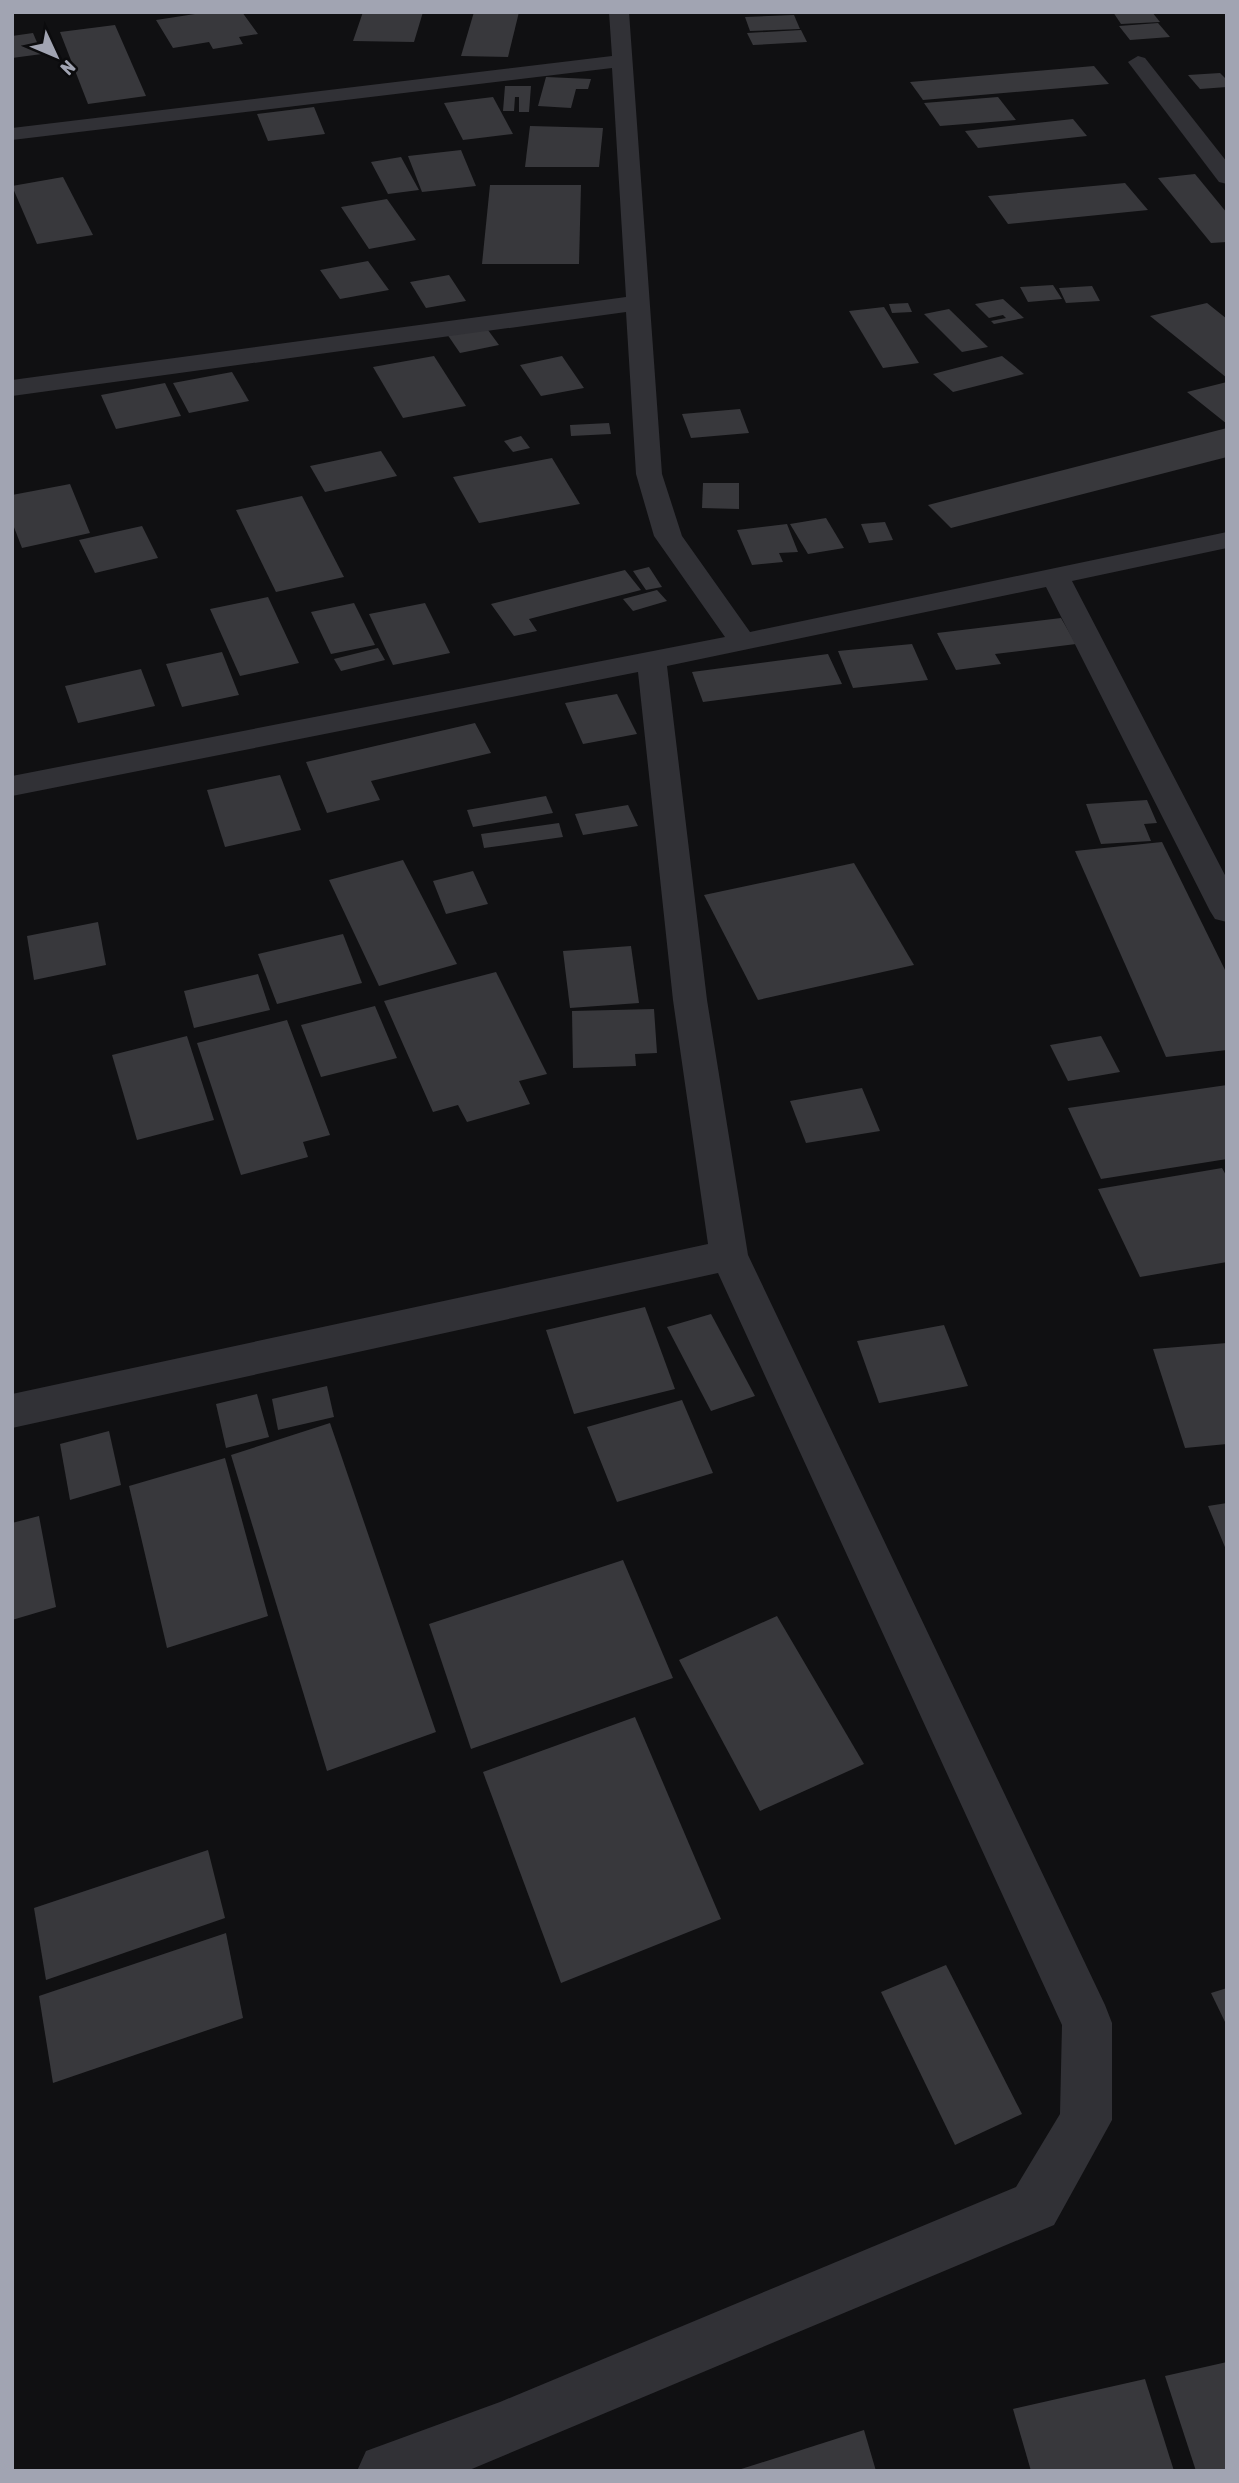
<svg xmlns="http://www.w3.org/2000/svg" width="1239" height="2483" viewBox="0 0 1239 2483" font-family="'Asap Condensed',sans-serif">
  <rect width="100%" height="100%" fill="#101012"/>
  <g fill="#38383c">
    <path d="M208,12h34l16,22 -19,3 4,7 -30,5 -4,-7 -36,6 -17,-28z"/>
    <path d="M363,12h60l-9,30 -61,-1z"/>
    <path d="M474,12h45l-11,45 -47,-1z"/>
    <path d="M1113,12h39l8,10 -39,2z"/>
    <path d="M794,15l6,14 -50,2 -5,-14z"/>
    <path d="M1158,23l12,14 -40,3 -11,-14z"/>
    <path d="M115,25l31,71 -58,8 -28,-72z"/>
    <path d="M801,30l6,12 -54,3 -6,-12z"/>
    <path d="M33,33l9,21 -30,4v-22z"/>
    <path d="M1094,66l15,18 -186,16 -13,-18z"/>
    <path d="M1220,73l7,7v7l-27,2 -12,-14z"/>
    <path d="M546,77l45,2 -3,10h-12l-5,19 -33,-2z"/>
    <path d="M505,86h26l-2,26h-10v-15h-4l-1,14h-11z"/>
    <path d="M493,97l20,37 -50,6 -19,-37z"/>
    <path d="M998,97l18,23 -76,6 -16,-23z"/>
    <path d="M314,107l11,27 -57,7 -11,-27z"/>
    <path d="M1073,119l14,17 -109,12 -13,-17z"/>
    <path d="M530,126l73,2 -4,39h-74z"/>
    <path d="M461,150l15,36 -54,6 -14,-36z"/>
    <path d="M401,157l18,33 -31,4 -17,-32z"/>
    <path d="M1195,174l32,39v29l-16,1 -53,-65z"/>
    <path d="M63,177l30,58 -56,9 -25,-58z"/>
    <path d="M1125,183l23,27 -140,14 -20,-28z"/>
    <path d="M490,185h91l-2,79h-97z"/>
    <path d="M387,199l29,41 -47,9 -28,-42z"/>
    <path d="M368,261l21,29 -49,9 -20,-29z"/>
    <path d="M449,275l17,26 -40,7 -16,-26z"/>
    <path d="M1053,285l9,14 -34,3 -8,-15z"/>
    <path d="M1092,286l8,15 -34,2 -7,-15z"/>
    <path d="M1003,299l21,19 -30,6 -3,-3 15,-3 -3,-3 -14,3 -14,-14z"/>
    <path d="M908,303l4,9 -20,1 -3,-9z"/>
    <path d="M1207,303l20,16v59l-77,-62z"/>
    <path d="M884,307l35,56 -36,5 -34,-57z"/>
    <path d="M949,309l39,38 -26,5 -38,-38z"/>
    <path d="M485,326l14,19 -39,8 -13,-19z"/>
    <path d="M434,356l32,50 -63,12 -30,-51z"/>
    <path d="M562,356l22,32 -43,8 -21,-31z"/>
    <path d="M1002,356l22,18 -71,18 -20,-18z"/>
    <path d="M232,372l17,29 -60,12 -16,-30z"/>
    <path d="M1227,382v42l-40,-32z"/>
    <path d="M165,383l16,33 -65,13 -15,-34z"/>
    <path d="M740,409l9,24 -58,5 -9,-24z"/>
    <path d="M609,423l2,11 -40,2 -1,-11z"/>
    <path d="M1227,428v29l-276,71 -23,-23z"/>
    <path d="M521,436l9,12 -17,4 -9,-11z"/>
    <path d="M381,451l16,25 -72,16 -15,-26z"/>
    <path d="M552,458l28,46 -101,19 -26,-46z"/>
    <path d="M703,483h36v26l-37,-1z"/>
    <path d="M70,484l20,49 -68,15 -10,-26v-27z"/>
    <path d="M302,496l42,81 -68,15 -40,-82z"/>
    <path d="M826,518l18,30 -36,6 -18,-30z"/>
    <path d="M885,522l8,18 -24,3 -8,-19z"/>
    <path d="M787,524l11,28 -19,1 4,9 -31,3 -15,-35z"/>
    <path d="M142,526l16,32 -63,15 -16,-33z"/>
    <path d="M649,567l13,20 -16,3 -13,-19z"/>
    <path d="M625,570l16,20 -112,29 8,12 -23,5 -23,-32z"/>
    <path d="M657,590l10,11 -34,10 -10,-12z"/>
    <path d="M268,597l31,66 -59,13 -30,-67z"/>
    <path d="M354,603l21,42 -44,9 -20,-42z"/>
    <path d="M425,603l25,50 -57,12 -24,-51z"/>
    <path d="M1061,618l15,26 -81,10 6,10 -45,6 -19,-37z"/>
    <path d="M912,644l16,36 -75,8 -15,-37z"/>
    <path d="M378,648l7,12 -44,11 -7,-12z"/>
    <path d="M222,652l17,43 -57,12 -16,-43z"/>
    <path d="M828,654l14,30 -139,18 -11,-30z"/>
    <path d="M141,669l14,37 -77,17 -13,-37z"/>
    <path d="M617,694l20,40 -54,10 -18,-41z"/>
    <path d="M475,723l16,30 -120,28 9,19 -53,13 -21,-51z"/>
    <path d="M280,775l21,55 -76,17 -18,-57z"/>
    <path d="M546,796l7,17 -80,14 -6,-17z"/>
    <path d="M1147,800l10,23 -13,1 7,17 -50,3 -15,-40z"/>
    <path d="M628,805l10,21 -55,9 -8,-21z"/>
    <path d="M559,823l4,14 -79,11 -3,-14z"/>
    <path d="M1162,842l65,132v76l-61,7 -91,-206z"/>
    <path d="M403,860l54,104 -78,22 -50,-106z"/>
    <path d="M854,863l60,102 -156,35 -54,-105z"/>
    <path d="M473,871l15,33 -42,10 -13,-33z"/>
    <path d="M98,922l8,43 -72,15 -7,-44z"/>
    <path d="M343,934l19,49 -85,21 -19,-50z"/>
    <path d="M631,946l8,57 -69,5 -7,-57z"/>
    <path d="M496,972l51,102 -28,7 11,23 -63,18 -9,-17 -25,7 -49,-111z"/>
    <path d="M258,974l12,36 -76,18 -10,-37z"/>
    <path d="M375,1006l22,52 -76,19 -20,-52z"/>
    <path d="M654,1009l3,44 -22,1 1,12 -63,2 -1,-57z"/>
    <path d="M287,1020l43,115 -27,7 5,15 -67,18 -44,-132z"/>
    <path d="M187,1036l27,84 -77,20 -25,-85z"/>
    <path d="M1101,1036l19,36 -52,9 -18,-36z"/>
    <path d="M1227,1085v74l-126,20 -33,-71z"/>
    <path d="M862,1088l18,43 -74,12 -16,-42z"/>
    <path d="M1222,1168l5,9v85l-87,15 -42,-88z"/>
    <path d="M645,1307l30,82 -101,25 -28,-84z"/>
    <path d="M711,1314l44,82 -44,15 -44,-84z"/>
    <path d="M944,1325l24,61 -89,17 -22,-62z"/>
    <path d="M1227,1343v101l-42,4 -32,-99z"/>
    <path d="M327,1386l7,31 -56,13 -6,-31z"/>
    <path d="M257,1394l12,43 -43,11 -10,-44z"/>
    <path d="M682,1400l31,73 -96,29 -30,-75z"/>
    <path d="M330,1423l106,309 -109,39 -96,-316z"/>
    <path d="M109,1431l12,54 -51,15 -10,-56z"/>
    <path d="M225,1458l43,158 -101,32 -38,-162z"/>
    <path d="M1227,1503v49l-19,-46z"/>
    <path d="M39,1516l17,91 -44,13v-97z"/>
    <path d="M623,1560l50,118 -202,71 -42,-125z"/>
    <path d="M777,1616l87,148 -104,47 -81,-151z"/>
    <path d="M635,1717l86,202 -160,64 -78,-211z"/>
    <path d="M208,1850l17,68 -179,62 -12,-72z"/>
    <path d="M226,1933l17,85 -190,65 -14,-87z"/>
    <path d="M946,1965l76,149 -67,31 -74,-153z"/>
    <path d="M1227,1988v38l-16,-33z"/>
    <path d="M1227,2362v109h-31l-31,-95z"/>
    <path d="M1145,2379l29,92h-143l-18,-62z"/>
    <path d="M864,2430l12,41h-138v-1z"/>
  </g>
  <g fill="none" stroke-linecap="round" stroke-linejoin="round">
    <g fill="#313136" fill-rule="evenodd">
      <path d="M609,12h20l33,462 20,62 68,96 477,-100v16l-155,33 155,298v43l-12,-3 -5,-8 -164,-324 -379,79 40,334 41,255 357,750 7,18v97l-58,105 -587,246h-110l9,-20 134,-49 516,-215 44,-73 2,-89 -344,-752 -706,155v-34l696,-150 -35,-244 -35,-328 -626,124v-20l713,-139 -71,-101 -18,-62 -10,-162 -614,84v-16l614,-83 -14,-229 -600,72v-12l600,-72z"/>
      <path d="M1138,56l7,2 82,104v22l-8,-2 -91,-120z"/>
    </g>
  </g>
  <rect width="1239" height="2483" fill="none" stroke="#a1a4b2" stroke-width="28"/>
  <g transform="translate(56 56) rotate(134)" stroke="#0b0b0d" stroke-width="5" paint-order="stroke">
  <path d="M0-5L12 26L0 18L-12 26Z" fill="#a1a4b2"/>
  <text y="-10" font-size="19" font-weight="bold" text-anchor="middle" fill="#a1a4b2">N</text>
  </g>
</svg>
